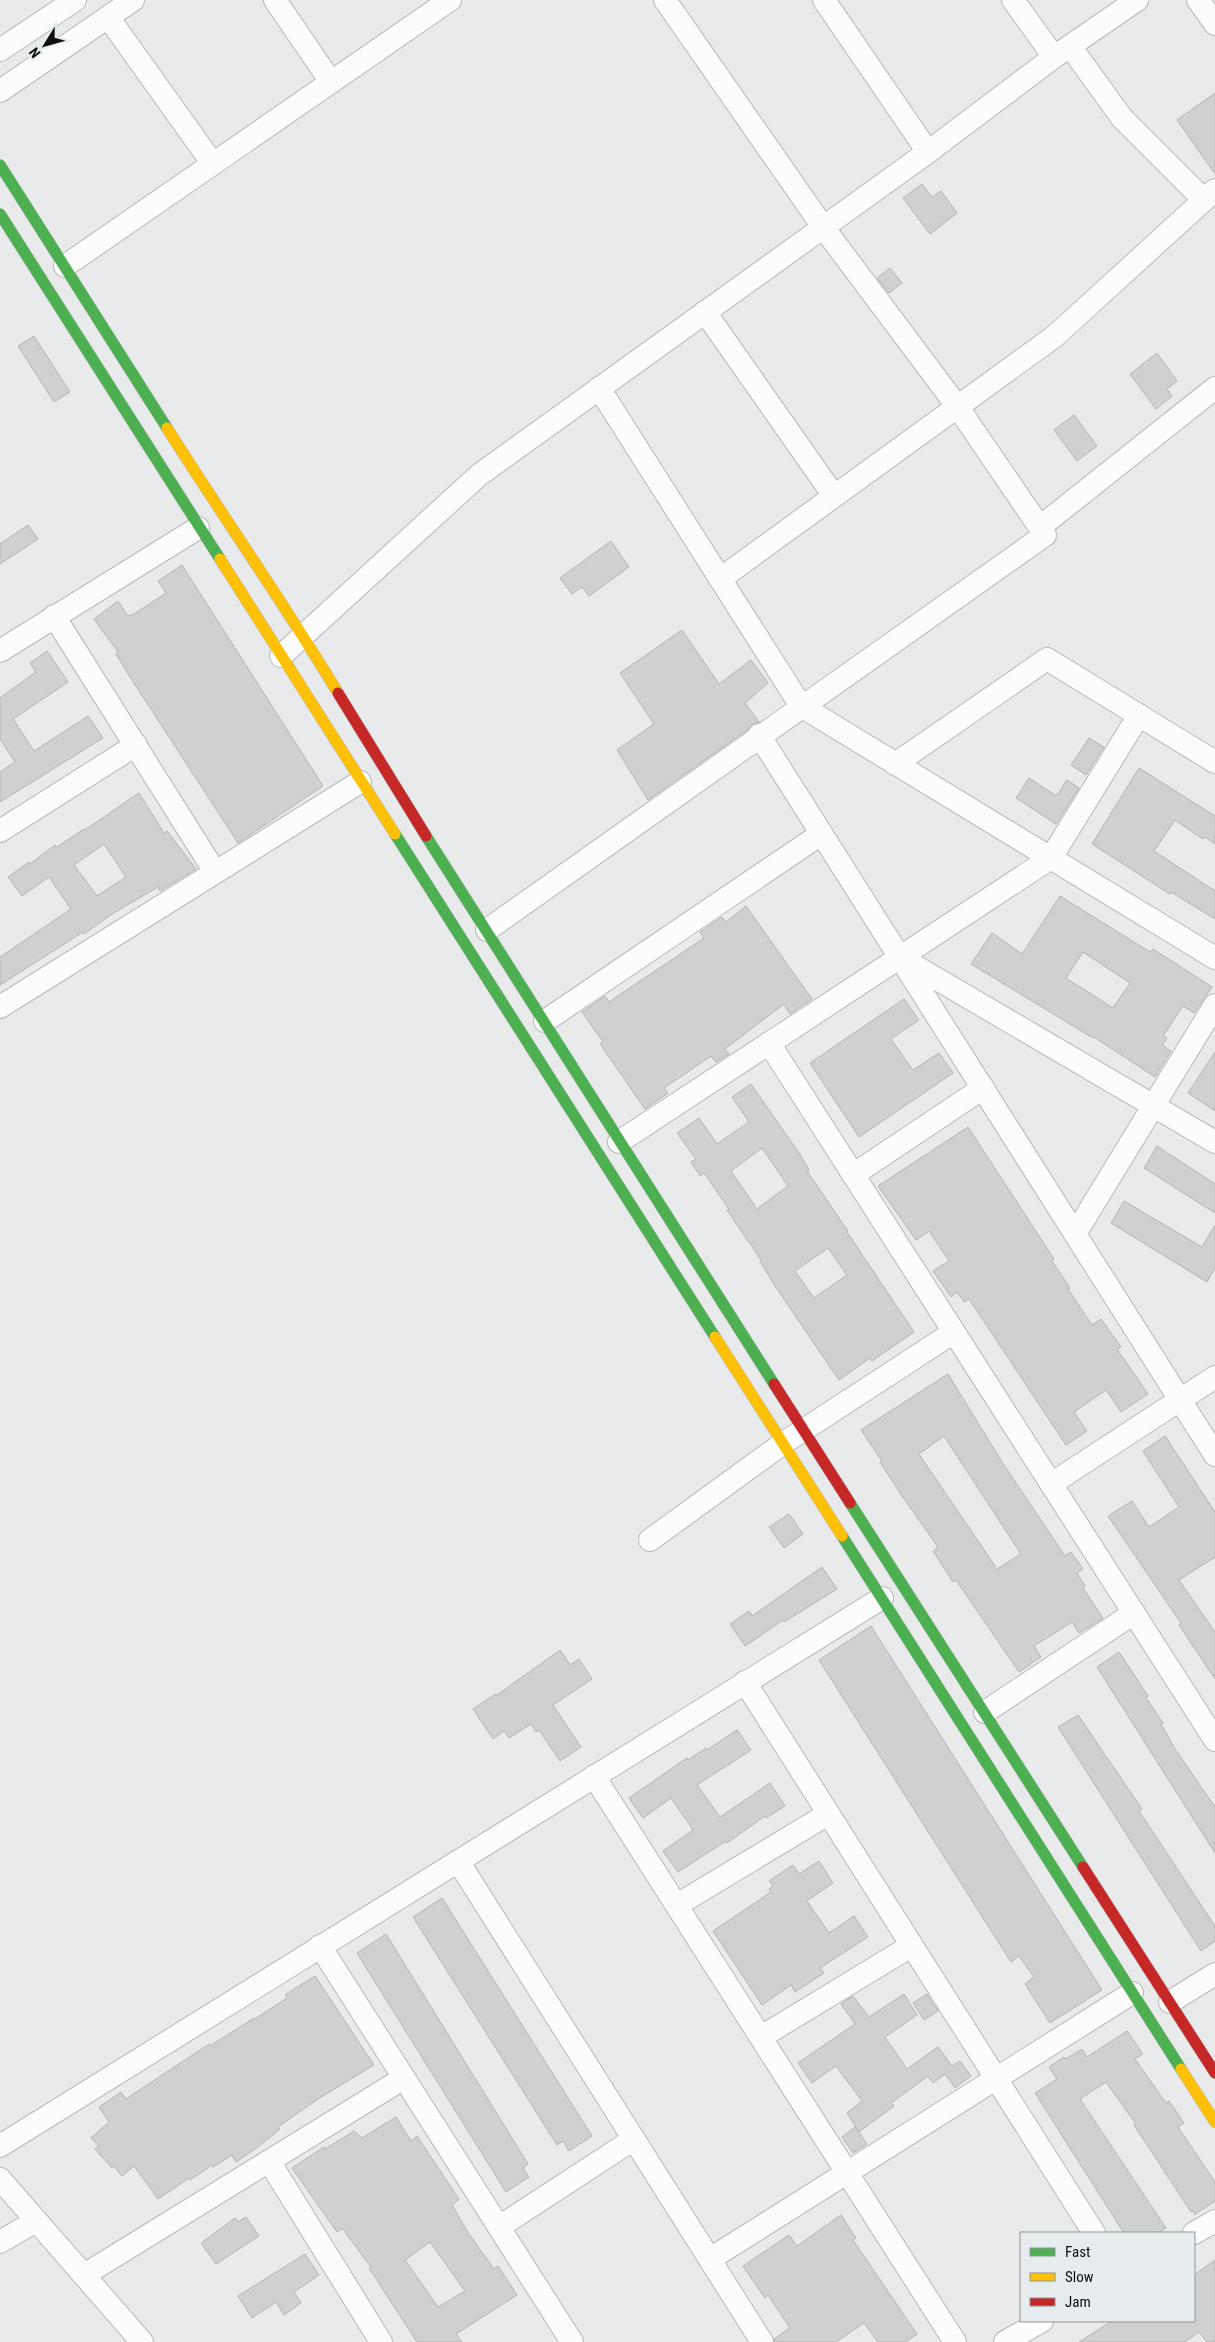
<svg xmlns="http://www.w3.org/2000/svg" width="1215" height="2342" viewBox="0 0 1215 2342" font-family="'Roboto Condensed',sans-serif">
  <rect width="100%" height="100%" fill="#e8eaec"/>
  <g fill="#cfd0d2" stroke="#b2b4b5" fill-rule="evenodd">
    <path d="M1215,93v81l-38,-54z"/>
    <path d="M922,184l10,13 9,-6 16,22 -27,21 -27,-36z"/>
    <path d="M890,268l12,15 -13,10 -12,-15z"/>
    <path d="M34,336l36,56 -16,10 -36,-56z"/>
    <path d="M1157,353l20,28 -10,8 5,7 -16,13 -26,-35z"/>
    <path d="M1074,415l23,31 -20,15 -23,-31z"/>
    <path d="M28,525l10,14 -38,25v-20z"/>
    <path d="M611,541l18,26 -40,29 -7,-9 -10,7 -12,-16z"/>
    <path d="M182,565l141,221 -85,57 -108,-166 -14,-23 2,-2 -24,-33 24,-18 10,15 6,-2 32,-21 -8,-12z"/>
    <path d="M682,630l37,54 32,-24 17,23 -23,20 14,19 -7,2 -5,6 -99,70 -31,-50 37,-26 -34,-51z"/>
    <path d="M47,651l21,31 -55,37 21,32 54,-35 15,22 -103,64v-30l15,-10 -15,-23v-41l36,-26 -6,-9z"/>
    <path d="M1089,738l15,9 -18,28 -15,-10z"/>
    <path d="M1139,768l76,48v28l-10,-7 -2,2 -28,-19 -21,31 61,40v28l-44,-27 -1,2 -78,-50z"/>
    <path d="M1029,778l26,17 3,-1 9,-14 12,8 -23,36 -40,-26z"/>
    <path d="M139,793l25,40 3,-2 29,38 -36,22 -2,-4 -46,27 -28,20 -1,-2 -83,53v-28l71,-48 -22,-32 -27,19 -14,-19 21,-15 1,2 25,-19 2,2 27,-18 1,1zM104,844l22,33 -29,19 -23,-31z"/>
    <path d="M1060,896l90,56 3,-3 59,38 -18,26 -11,-7 -20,30 4,2 -5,7 9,6 -16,26 -61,-40 -1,1 -122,-74 21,-31 30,21zM1083,952l47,31 -17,25 -47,-30z"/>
    <path d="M746,906l66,93 -22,15 -6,-10 -59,45 4,5 -13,8 -5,-6 -47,32 4,5 -23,16 -45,-65 3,-2 -21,-30 23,-16 4,6 95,-64 -4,-6 22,-15 4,5z"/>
    <path d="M904,999l15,21 -28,19 22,31 26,-17 14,20 -94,64 -49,-74z"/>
    <path d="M1215,1052v59l-27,-18z"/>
    <path d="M751,1084l48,69 10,17 -2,1 41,60 -1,1 67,100 -42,29 -2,-3 -31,22 -64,-94 -15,-25 1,-1 -34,-50 2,-1 -25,-36 -4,3 -9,-14 5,-3 -19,-26 22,-15 18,26 32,-22 -17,-25zM762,1148l26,38 -31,23 -26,-38zM828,1248l19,27 -33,23 -19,-27z"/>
    <path d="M968,1127l86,132 -2,2 18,27 -2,1 24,36 9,-6 20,28 -4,2 31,45 -27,18 -15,-22 -32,22 13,19 -21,14 -97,-146 -5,3 -7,-10 -6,5 -18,-26 16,-10 -20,-30 -13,9 -38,-54z"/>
    <path d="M1157,1146l58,38v29l-71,-45z"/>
    <path d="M1124,1201l78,46 13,-22v43l-8,14 -96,-59z"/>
    <path d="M948,1374l54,88 63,94 6,-4 12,17 -6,4 8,13 -2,2 20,30 -24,15 -7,-11 -30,19 -8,5 7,11 -22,15 -63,-92 -3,2 -20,-31 5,-4 -38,-54 -20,-31 2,-1 -21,-31zM944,1436l77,118 -24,15 -78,-115z"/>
    <path d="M1165,1436l50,76v45l-36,23 36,52v47l-36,-54 2,-2 -73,-107 24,-15 17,26 30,-20 -36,-56z"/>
    <path d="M789,1514l14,20 -19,14 -15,-21z"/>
    <path d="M822,1567l15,22 -53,33 -1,-2 -38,26 -15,-22 19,-13 3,5z"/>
    <path d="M871,1626l231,364 -52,33 -25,-39 9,-7 -15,-21 -8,6 -192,-302z"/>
    <path d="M560,1650l10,15 9,-6 13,20 -39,26 28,42 -21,14 -21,-31 -3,2 -5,-8 -22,14 -5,-7 -11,8 -20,-30 23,-15 1,1z"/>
    <path d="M1119,1652l29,44 -2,2 17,25 -2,1 14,25 40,58v46l-118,-186z"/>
    <path d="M1078,1715l64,94 -3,2 76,115v15l-14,10 -143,-224z"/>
    <path d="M737,1730l14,20 -54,35 23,32 50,-34 15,23 -19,12 -1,-2 -38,27 -1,-2 -48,31 -15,-21 30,-21 -22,-32 -28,20 -14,-20 58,-40 1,2 18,-12 1,2z"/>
    <path d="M819,1861l14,22 -26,18 22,32 25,-17 14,21 -48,31 4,5 -29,19 -4,-7 -29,20 -49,-74 58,-39 -2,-3 4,-3 -4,-5 24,-16 6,9z"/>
    <path d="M442,1898l150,238 -23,15 -6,-10 -6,4 -144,-228z"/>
    <path d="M386,1934l142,230 -5,4 6,9 -23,15 -149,-239z"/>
    <path d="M315,1976l59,89 -56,34 -40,28 2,2 -22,18 -22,15 -4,-7 -19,12 -1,-2 -22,15 -1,-2 -31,21 -24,-33 -12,10 -8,-10 -2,2 -17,-19 4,-3 -8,-8 18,-16 -10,-15 22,-15 5,7 83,-55 1,2 44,-28 1,1 32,-21 -2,-3z"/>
    <path d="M904,1994l13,21 -32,22 22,32 31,-22 14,19 8,-5 11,15 -16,12 -10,-14 -12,9 -5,-7 -37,27 3,3 -35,26 -12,-19 15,-12 -26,-35 -24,17 -14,-20 57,-39 -14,-20 12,-8 16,21z"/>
    <path d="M927,1994l11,17 -14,9 -11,-17z"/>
    <path d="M1127,2031l16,23 -8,5 31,44 3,-2 15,22 -6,4 37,55v19l-21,14v-4l-3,1 -57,-87 2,-1 -30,-42 -26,17 86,129 -8,5h-34l-89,-140 22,-14 -8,-12 15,-10 2,2 16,-10 5,8z"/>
    <path d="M396,2117l15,24 6,-5 42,63 -7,6 17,29 25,35 4,-3 19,29 -61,39 6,8h-45l-48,-74 2,-1 -29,-39 -5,4 -45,-64 32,-21 1,2 29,-18 8,7zM430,2242l35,49 -27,16 -33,-47z"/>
    <path d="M855,2127l12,17 -14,9 -11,-16z"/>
    <path d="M841,2215l15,23 -3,2 64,94 -11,8h-28l-14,-19 -28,19h-61l-1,-3 16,-11 -22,-33 -3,3 -22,-32 46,-31 8,11z"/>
    <path d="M246,2217l13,19 -43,28 -15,-21 34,-25 3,4z"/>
    <path d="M305,2254l14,21 -25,17 7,11 -17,12 -8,-13 -24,16 -14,-22z"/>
    <path d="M1215,2260v82h-8l-8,-10 -14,10h-106l33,-21h82v-46z"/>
  </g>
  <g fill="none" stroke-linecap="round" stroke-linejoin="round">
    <g stroke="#b7b8ba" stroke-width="24">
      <g id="street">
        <path d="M275,0l56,82"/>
        <path d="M824,0l104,152"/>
        <path d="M1013,0l41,57"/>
        <path d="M1198,0l17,24"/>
        <path d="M108,17l105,147"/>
        <path d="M1070,46l52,72 81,81"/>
        <path d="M0,50l75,-50"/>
        <path d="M0,91l133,-91"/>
        <path d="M65,266l385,-266"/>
        <path d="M705,312l129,184"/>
        <path d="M599,388l202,318 414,252"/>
        <path d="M1040,527l175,-139"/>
        <path d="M720,579l335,-243 160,-146"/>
        <path d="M54,616l161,256"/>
        <path d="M0,651l198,-123"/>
        <path d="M281,656l198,-181 449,-323 126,-95 83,-57"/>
        <path d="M759,735l456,720"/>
        <path d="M895,764l152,-105 168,103"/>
        <path d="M0,831l136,-86"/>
        <path d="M487,930l558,-395 -88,-129 -134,-179 -158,-227"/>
        <path d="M903,959l312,183"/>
        <path d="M0,1007l360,-225"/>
        <path d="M545,1021l276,-187"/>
        <path d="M769,1043l446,697"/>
        <path d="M619,1142l432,-284 88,-143"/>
        <path d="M853,1175l130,-87"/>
        <path d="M1075,1234l140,-229"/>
        <path d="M1051,1484l164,-107"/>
        <path d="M650,1540l132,-96 172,-112"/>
        <path d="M745,1682l349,551"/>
        <path d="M985,1712l149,-99"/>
        <path d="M594,1776l361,566"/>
        <path d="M458,1861l304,481"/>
        <path d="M677,1905l151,-91"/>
        <path d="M320,1946l252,396"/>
        <path d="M1170,2002l45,-28"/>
        <path d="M761,2037l150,-91"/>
        <path d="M0,2146l882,-548"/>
        <path d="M269,2161l112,181"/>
        <path d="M0,2179l142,163"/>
        <path d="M499,2227l135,-88"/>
        <path d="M1194,2233l21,-12"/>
        <path d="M0,2242l36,-21"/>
        <path d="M710,2259l422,-266"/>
        <path d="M84,2275l320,-197"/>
        <path d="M1005,2342l37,-21"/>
      </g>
    </g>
    <g stroke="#b7b8ba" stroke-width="12">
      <g id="fast">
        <path d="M0,165l167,263"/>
        <path d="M0,214l220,345"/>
        <path d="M395,834l320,503"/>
        <path d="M426,836l348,548"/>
        <path d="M850,1503l233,364"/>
        <path d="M842,1536l339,533"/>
      </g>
    </g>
    <g stroke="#b7b8ba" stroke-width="12">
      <g id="slow">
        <path d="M167,428c56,89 117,175 171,265"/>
        <path d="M220,559l175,275"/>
        <path d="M715,1337l127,199"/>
        <path d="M1181,2069l34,53"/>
      </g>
    </g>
    <g stroke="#b7b8ba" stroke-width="12">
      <g id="jam">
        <path d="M338,693l88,143"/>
        <path d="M774,1384l76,119"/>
        <path d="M1083,1867l132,206"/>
      </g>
    </g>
    <use href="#street" stroke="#fcfcfc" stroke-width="22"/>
    <use href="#fast" stroke="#4caf50" stroke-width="11"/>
    <use href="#slow" stroke="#ffc107" stroke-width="11"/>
    <use href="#jam" stroke="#c62828" stroke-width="11"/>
  </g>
  <rect x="1020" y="2232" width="175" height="90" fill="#e6ebee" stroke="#909396"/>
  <rect x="1030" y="2248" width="25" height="8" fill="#4caf50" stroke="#909396"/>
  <text x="1065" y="2257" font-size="15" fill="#0e1011">Fast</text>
  <rect x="1030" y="2273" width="25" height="8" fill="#ffc107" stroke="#909396"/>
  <text x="1065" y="2282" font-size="15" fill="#0e1011">Slow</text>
  <rect x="1030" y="2298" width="25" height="8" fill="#c62828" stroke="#909396"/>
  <text x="1065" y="2307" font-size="15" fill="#0e1011">Jam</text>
  <g transform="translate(45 45) rotate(233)" stroke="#e6ebee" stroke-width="4" paint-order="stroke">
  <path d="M0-4L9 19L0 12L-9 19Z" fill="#0e1011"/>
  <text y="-8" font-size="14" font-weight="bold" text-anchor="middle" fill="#0e1011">N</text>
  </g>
</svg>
